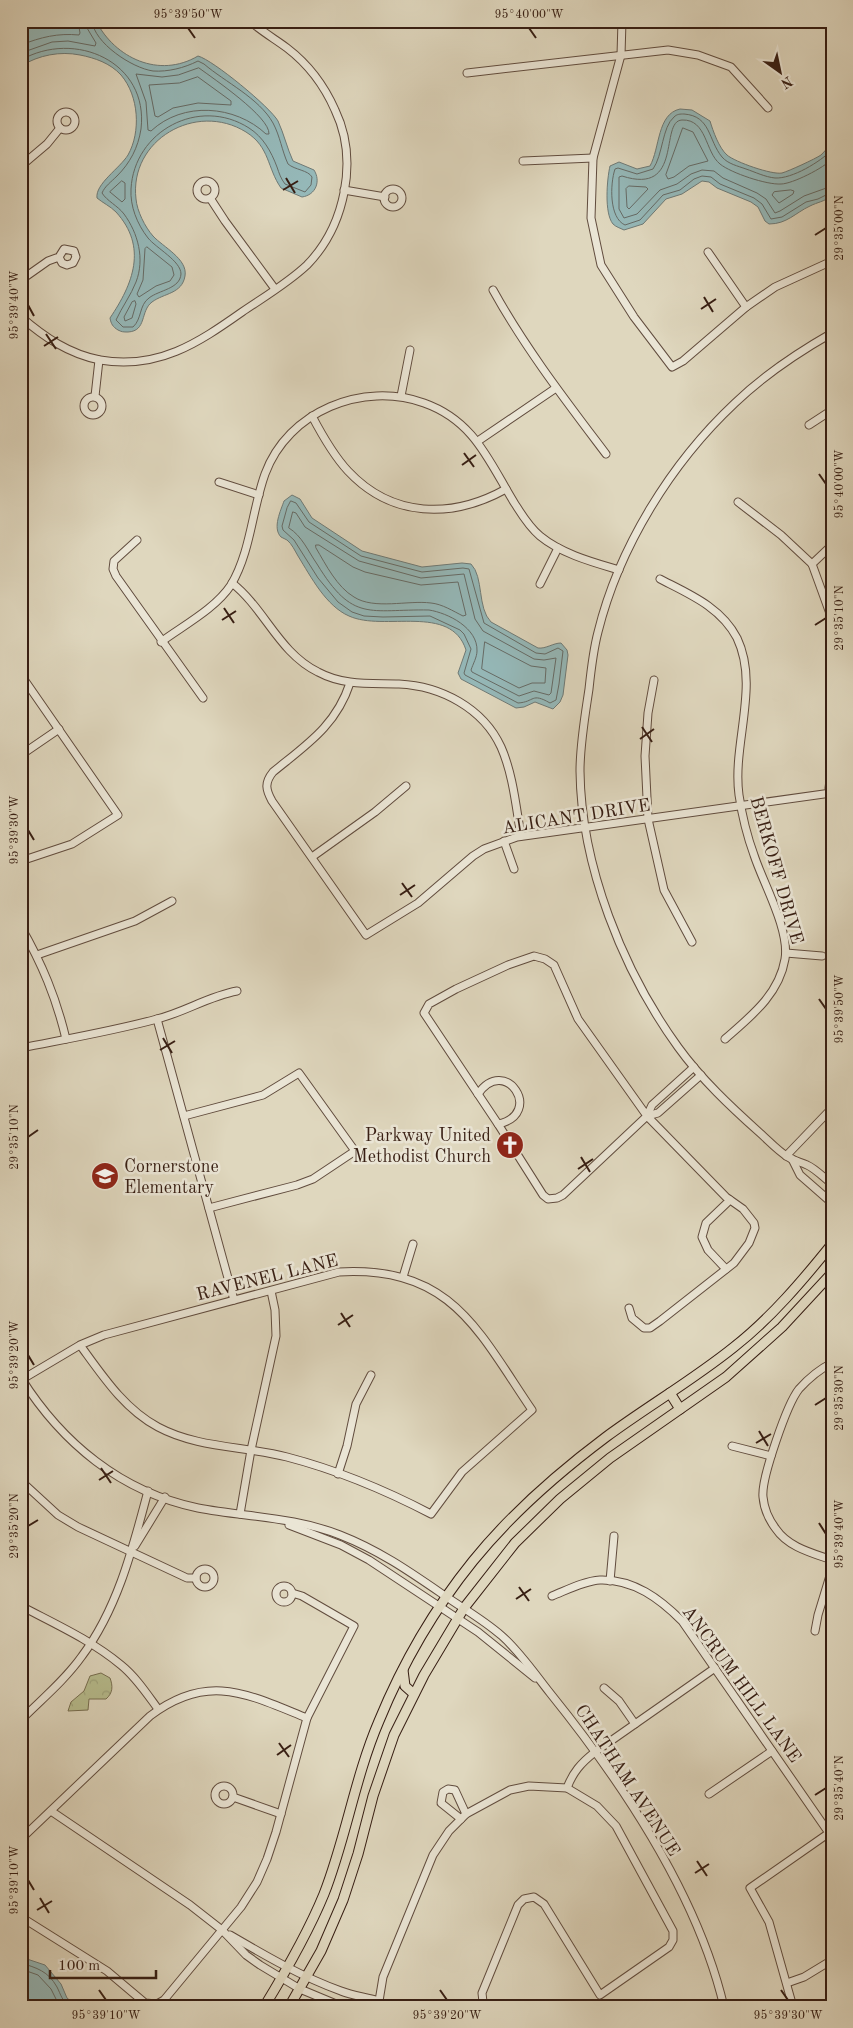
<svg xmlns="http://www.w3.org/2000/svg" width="853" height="2028" viewBox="0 0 853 2028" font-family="'Old Standard TT',serif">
  <defs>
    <pattern id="park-crowns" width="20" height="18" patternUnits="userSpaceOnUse" patternTransform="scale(1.25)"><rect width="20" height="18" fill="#b7bd8e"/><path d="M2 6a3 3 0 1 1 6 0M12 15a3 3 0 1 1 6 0" fill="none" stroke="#9ea27a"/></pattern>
  </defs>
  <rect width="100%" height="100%" fill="#dfd7be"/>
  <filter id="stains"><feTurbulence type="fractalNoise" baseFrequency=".004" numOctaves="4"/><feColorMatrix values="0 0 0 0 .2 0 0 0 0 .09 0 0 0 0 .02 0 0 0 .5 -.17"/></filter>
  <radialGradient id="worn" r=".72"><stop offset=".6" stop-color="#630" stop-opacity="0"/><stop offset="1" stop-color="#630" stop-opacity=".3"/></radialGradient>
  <path fill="url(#park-crowns)" stroke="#776e50" d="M101,1673l9,5c3,8 3,15 -4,21h-17l-1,11 -20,1 3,-9 13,-11 6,-15z"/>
  <g fill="#95b8b8" stroke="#6f7a76">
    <path d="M21,21h75c19,37 63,58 102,35 15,4 72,51 80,65 6,13 9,27 15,40l21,9c7,11 2,25 -12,27l-21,-9c-14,-20 -11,-41 -35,-56 -50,-31 -117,8 -110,67 1,12 9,28 17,37 10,11 35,23 32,40 -3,18 -21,17 -33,26 -12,9 -5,29 -24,30 -5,0 -6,0 -10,-2 -5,-3 -7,-6 -8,-12 23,-34 38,-71 6,-106 -6,-6 -13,-9 -19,-14 -2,-14 23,-30 31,-43 13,-23 11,-59 -7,-80 -11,-12 -26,-17 -41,-20 -20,-4 -41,0 -59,11z"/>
    <path d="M680,109l12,1 18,11c3,10 9,27 17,34 8,7 45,20 55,18 7,-2 33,-14 39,-18 4,-4 7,-8 11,-11v52c-9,6 -14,6 -22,10 -15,7 -23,18 -41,18l-4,-3 -7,-14 -7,-5 -34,-14 -8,-6 -7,-1 -20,13 -16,5 -23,25 -19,6c-4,-2 -8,-3 -11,-6 -9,-11 -6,-45 -3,-58l9,-4 18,7 13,-3c10,-18 7,-52 30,-57z"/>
    <path d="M292,495l8,4 12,19 50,33 60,16 40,-4 9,1c13,13 6,44 20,58l47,26c8,1 15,-5 23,-5l6,7 1,5 -5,40 -3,7 -7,7 -18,-7 -11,5 -8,1 -55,-29 -3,-6 8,-23c-15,-47 -82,-18 -117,-34 -23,-10 -38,-39 -51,-60 -3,-5 -6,-12 -11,-16 -2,-1 -4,-2 -6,-3 -9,-9 0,-27 3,-36z"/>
    <path d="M21,1957l24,8 16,19 6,14 11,9h-57z"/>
  </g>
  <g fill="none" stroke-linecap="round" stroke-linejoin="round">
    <g stroke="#666b66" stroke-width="1">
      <path d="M21,45c20,-8 37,-12 58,-10l1,-2 -2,-12"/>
      <path d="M21,53l31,-11 16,-1 27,5 1,-3 -9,-15 -1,-7"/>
      <path d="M21,60c54,-31 128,2 120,69 -3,19 -11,34 -24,47 -6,6 -12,10 -15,17 5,8 16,13 22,21 14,19 21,45 12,68 -5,13 -14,25 -20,38l7,7h10c9,-8 6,-22 16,-29 10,-8 31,-9 32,-24 0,-13 -25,-26 -33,-36 -11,-14 -18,-32 -17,-49 3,-58 68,-93 118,-61 14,9 22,23 28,39 2,6 4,12 8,17l20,8 6,-7 1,-8c-4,-7 -17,-7 -24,-13 -6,-13 -8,-28 -15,-41 -14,-25 -48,-41 -69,-59l-6,-3c-14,7 -30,11 -45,10 -21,-3 -59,-28 -61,-50"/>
      <path d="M199,68c15,11 71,49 70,66h-3c-31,-29 -83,-33 -115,-3l-3,-1 -2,-28 -10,-28 26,3 16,-2z"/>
      <path d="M198,77l33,24v4l-33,-2 -25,5 -15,9 -3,-1 -6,-31 30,-2z"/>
      <path d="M683,128l10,4 15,29 -19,5 -15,11 -6,2 -2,-4z"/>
      <path d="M832,150c-12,12 -40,29 -57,28 -10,-1 -20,-6 -29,-9 -8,-3 -18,-5 -24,-12 -14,-17 -11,-41 -38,-43 -4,0 -7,0 -10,3 -12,10 -11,38 -21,52l-16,5 -19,-6 -3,1c-5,15 -6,49 10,56l15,-5 23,-25 17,-5 14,-11 8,-3 9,1 9,7 34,14 8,6 9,15 11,-2 24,-15 12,-3 14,-7"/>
      <path d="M832,159c-8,9 -40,25 -51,25 -14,1 -50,-11 -61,-20 -15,-12 -13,-45 -38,-44 -23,1 2,76 -60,56l-3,1v32l5,9 13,-4 23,-24 17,-6 14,-10 11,-4 12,1 9,7 34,15 9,6 9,14 5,-2 24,-15 28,-10"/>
      <path d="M122,181l3,2v16l-3,3 -12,-10z"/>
      <path d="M629,186l17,1 2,2 -19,20 -2,-2 -1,-18z"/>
      <path d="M791,190l3,1 -1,3 -14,9 -7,-8 2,-3z"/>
      <path d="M147,247l25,20 2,8 -4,6 -14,5 -17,11 -2,-3 6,-14 2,-31z"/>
      <path d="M135,301l1,3 -4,14 -7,3 -1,-4 8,-15z"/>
      <path d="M291,501l5,2 13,19 52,34 61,16 41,-4 6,1 15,54 52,30 9,1 13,-6 5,3 -4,33 -3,16 -6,3c-19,-11 -15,-1 -32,0l-53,-28 -1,-2 7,-24 -7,-15 -4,-4 -30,-14 -47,1 -19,-1 -12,-4 -14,-10 -20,-24 -24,-38 -11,-10 -1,-4 5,-18z"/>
      <path d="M293,512l3,1 9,14 54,34 62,17 43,-4 11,45 8,12 51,28 10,1 12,-2 -5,35 -2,2 -15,-4 -15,5 -47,-24 -1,-2c2,-6 6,-13 6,-19 1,-23 -29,-38 -48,-41 -60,-1 -76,13 -112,-46 -9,-13 -15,-28 -28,-36z"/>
      <path d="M316,545h3l34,22 12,5 56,13 37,-3 8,33 -3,1c-10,-5 -21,-12 -32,-13 -23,-3 -57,7 -77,-6 -17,-10 -28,-32 -38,-49z"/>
      <path d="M485,642l46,24 15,2 -1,15h-13l-13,5 -37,-19z"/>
      <path d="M21,1963c16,5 27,8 36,24 4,8 5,14 13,20"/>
      <path d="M21,1969l17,6 13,14 9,18"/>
    </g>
    <g stroke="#614c3e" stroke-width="9">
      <g id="minor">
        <path d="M622,21l-1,34 -28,103 -2,60 10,47 33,52 38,50 11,-6 63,-54 29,-20 57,-26"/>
        <path d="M831,21l1,1"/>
        <path d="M467,73l201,-23 30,5 33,12 37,41"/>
        <circle cx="66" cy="121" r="9"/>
        <path d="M523,161l70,-3"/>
        <path d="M21,166l26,-22 13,-16"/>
        <circle cx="206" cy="190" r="9"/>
        <circle cx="393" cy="198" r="9"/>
        <path d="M344,190l41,7"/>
        <path d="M210,198l15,23 50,68"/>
        <path d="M708,252l38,55"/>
        <path d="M21,280l27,-19 11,-4 5,-8 10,2 2,6 -3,6 -6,2 -5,-2 -3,-6"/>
        <path d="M493,290c32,58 73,111 113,164"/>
        <path d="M21,317c23,20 48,37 79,43 58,10 98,-17 142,-48 22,-15 46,-29 65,-47 38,-39 52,-105 28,-155 -11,-25 -27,-46 -48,-62 -12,-9 -26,-17 -37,-27"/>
        <path d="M832,333c-35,20 -68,42 -97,70 -64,60 -116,144 -137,229 -5,19 -7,38 -9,57 -4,27 -9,55 -9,82 1,95 43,200 98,276 23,32 53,60 82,86 9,8 18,18 28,24 6,4 13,5 19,8 9,4 17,13 25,19"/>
        <path d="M95,396l4,-36"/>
        <path d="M401,396l9,-46"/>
        <circle cx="93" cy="406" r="9"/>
        <path d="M312,416c10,19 21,39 36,55 44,47 104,48 158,18"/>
        <path d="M809,425l23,-15"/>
        <path d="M478,441l78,-53"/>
        <path d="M21,462v4"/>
        <path d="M219,482l40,13"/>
        <path d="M738,502l43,33 31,29 20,55"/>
        <path d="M137,540l-23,21 -1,8 3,7 87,122"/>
        <path d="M812,564l20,-19"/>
        <path d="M660,579c29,15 61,28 77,59 23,48 -5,106 2,157 3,20 8,41 15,60 9,28 36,75 31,104 -6,36 -35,58 -60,80"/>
        <path d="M232,583c33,26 47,70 86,89 26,14 53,11 81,12 42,2 84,24 102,63 12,27 15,60 20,89"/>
        <path d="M540,584l18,-36"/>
        <path d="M161,642c23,-17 54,-33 70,-57 20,-34 21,-75 34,-111 23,-63 98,-93 159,-71 51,18 65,59 91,101 7,11 14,23 25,32 22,18 52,26 79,34"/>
        <path d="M21,675l97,140 -46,29 -51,17"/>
        <path d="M654,680l-6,33 -3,43 3,63 16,71 28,52"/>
        <path d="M350,683c-14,43 -44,62 -77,89 -9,11 -7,18 -1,29l94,134 52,-32 55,-47 11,-7 33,-12 314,-44"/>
        <path d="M21,755l38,-26"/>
        <path d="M832,765l-3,23 3,7"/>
        <path d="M504,841l10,28"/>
        <path d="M312,857l63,-45 31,-26"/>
        <path d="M21,927c21,37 35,70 45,112"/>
        <path d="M786,953l36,3"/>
        <path d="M37,955l98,-34 37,-20"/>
        <path d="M157,1019l77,281"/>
        <path d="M21,1048c45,-9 92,-17 136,-29 28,-7 52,-23 80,-28"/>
        <path d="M478,1094c27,-40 67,20 20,30"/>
        <path d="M184,1116l79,-21 36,-22 56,78 -42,28 -16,6 -88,23"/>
        <path d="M647,1116l11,-3 43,-38"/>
        <path d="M786,1156l46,-48"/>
        <path d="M792,1159l8,16 32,28"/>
        <path d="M726,1269l-18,-19 -6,-13 4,-14 24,-23"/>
        <path d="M403,1277l10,-33"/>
        <path d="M629,1308l3,10 12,10h6l10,-7 74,-58 15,-20 6,-15 -1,-5 -11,-14 -17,-12 -79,-81 -69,-97 -24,-54 -9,-6 -11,-3 -26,9 -52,24 -27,15 -5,9 74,111 45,71 5,4 9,-1 6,-3 84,-79 5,-11 42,-38"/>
        <path d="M832,1363c-12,6 -24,16 -33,26 -12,15 -38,90 -36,108 1,11 6,23 13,32 12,18 36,24 56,31"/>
        <path d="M21,1378c41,65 100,114 177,130 47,9 97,9 142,27 41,16 73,39 108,63 18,12 37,23 54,38 18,16 33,38 48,57 71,88 148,203 174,314"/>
        <path d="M21,1380l59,-35 24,-10 235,-63c112,-6 138,57 193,138l-70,62 -31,42c-46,-24 -94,-44 -144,-57 -43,-11 -90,-9 -129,-30 -34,-18 -56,-52 -78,-82"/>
        <path d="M732,1446l39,10"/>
        <path d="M338,1474l9,-28 9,-42 15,-29"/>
        <path d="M21,1481l37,34 20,12 109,51h9"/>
        <path d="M240,1514l11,-64 25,-114 -1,-26 -4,-19"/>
        <path d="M289,1525l52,20 28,15 109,72 57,46"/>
        <path d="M135,1546l30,-49"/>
        <circle cx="205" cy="1578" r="9"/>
        <path d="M610,1581l4,-45"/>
        <circle cx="284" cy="1594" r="8"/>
        <path d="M552,1596c15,-6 32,-15 48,-16 34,-1 60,19 82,41l147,212 -79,55 19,34 24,85"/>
        <path d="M21,1606c34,18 70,34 100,59 15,12 26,29 37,44"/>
        <path d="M815,1631l3,-16 14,-46"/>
        <path d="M604,1688l15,13 16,23"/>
        <path d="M21,1720c21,-21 44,-40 61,-64 36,-48 51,-109 66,-165"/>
        <circle cx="224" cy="1795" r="9"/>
        <path d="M567,1788c6,-16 14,-25 28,-36l120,-84"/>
        <path d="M709,1794l63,-43"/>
        <path d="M233,1797l48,17"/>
        <path d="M51,1811l139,94 32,25 24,25 14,10 40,24 36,15 19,3"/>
        <path d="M461,1819l-20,-16 2,-11 5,-3 7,1 11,24"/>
        <path d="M21,1839l129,-123c58,-44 97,-22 157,2"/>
        <path d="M21,1917l86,54 38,32 12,1 7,-4 77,-93 16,-25 10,-23 9,-27 31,-114 47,-92 -52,-30 -10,-3"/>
        <path d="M230,1935c36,21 72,42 111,56 12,5 26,6 38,10"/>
        <path d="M787,1983l17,-6 28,-17"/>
        <path d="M364,2007l15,-6"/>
        <path d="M380,2007l-1,-6 4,-24 50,-122 16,-24 17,-17 44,-24 19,-4 38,2 30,18 19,20 57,105v9l-4,7 -69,48 -56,-91 -10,-7 -10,2 -6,6 -36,88 1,9 4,5"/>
      </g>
    </g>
    <g stroke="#371e13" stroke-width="11">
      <g id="major">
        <path d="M670,1393l10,16"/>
        <path d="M403,1670l2,16 9,8"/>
        <path d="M264,2007c22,-36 44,-74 60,-113 22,-56 31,-117 55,-173 23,-56 56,-113 94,-160 38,-47 85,-88 133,-124 42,-31 87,-57 128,-90 37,-29 69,-67 98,-103"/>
        <path d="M289,2007l32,-56 22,-51 15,-46 15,-58 21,-61 30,-60 40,-67 51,-65 45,-44 50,-41 116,-81 56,-50 50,-54"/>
      </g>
    </g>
    <use href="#minor" stroke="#eae5d5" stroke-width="7"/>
    <use href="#major" stroke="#dfd7be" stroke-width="9"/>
  </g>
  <path fill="none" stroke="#371e13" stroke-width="2" d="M188,28l7,10M529,28l7,10M286,178l9,15M283,190l15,-9M815,235l11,-7M704,297l9,15M28,305l6,11M701,309l15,-10M46,334l10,15M44,346l14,-9M464,453l10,14M462,465l14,-10M819,474l7,10M224,608l10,15M222,620l14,-9M815,625l11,-7M642,727l10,15M640,739l14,-10M28,830l6,10M402,883l10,14M400,895l15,-10M819,999l7,10M163,1038l9,15M160,1050l15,-9M28,1137l10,-7M581,1157l9,15M578,1169l15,-10M341,1313l9,14M338,1325l15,-10M28,1355l6,10M815,1405l11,-7M759,1431l9,15M756,1443l15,-9M101,1468l10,15M99,1480l14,-9M819,1523l7,11M28,1526l10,-6M519,1587l10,14M516,1599l15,-10M279,1743l10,14M277,1755l14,-10M815,1795l11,-7M697,1861l10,15M695,1873l14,-9M28,1880l6,10M40,1898l9,15M37,1910l15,-9M99,1990l7,10M440,1990l7,10M781,1990l7,10"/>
  <defs>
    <g id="church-disc" transform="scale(1.4375)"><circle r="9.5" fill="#8f2418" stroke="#eae5d5"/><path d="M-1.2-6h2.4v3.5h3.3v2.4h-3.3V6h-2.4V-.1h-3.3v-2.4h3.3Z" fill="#fff"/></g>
    <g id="school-disc" transform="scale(1.4375)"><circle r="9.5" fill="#8f2418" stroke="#eae5d5"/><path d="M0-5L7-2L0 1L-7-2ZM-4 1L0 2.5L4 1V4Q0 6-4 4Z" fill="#fff"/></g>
  </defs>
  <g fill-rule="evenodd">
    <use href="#church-disc" x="510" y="1145"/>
    <use href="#school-disc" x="105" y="1176"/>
  </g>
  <g text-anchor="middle" stroke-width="5" stroke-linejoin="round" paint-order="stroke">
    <g font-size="18" fill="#371e13" stroke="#eae5d5">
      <text transform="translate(576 816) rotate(-9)" y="6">ALICANT DRIVE</text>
      <text transform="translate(777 870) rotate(74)" y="6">BERKOFF DRIVE</text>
      <text transform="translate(267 1277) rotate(-14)" y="6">RAVENEL LANE</text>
      <text transform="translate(742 1684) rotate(54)" y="6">ANCRUM HILL LANE</text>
      <text transform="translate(628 1780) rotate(57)" y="6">CHATHAM AVENUE</text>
    </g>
    <g font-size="18" fill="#371e13" stroke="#eae5d5" text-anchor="end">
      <text x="491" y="1141">Parkway United<tspan x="491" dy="21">Methodist Church</tspan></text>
      <text x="124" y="1172" text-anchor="start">Cornerstone<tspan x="124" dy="21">Elementary</tspan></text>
    </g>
  </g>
  <rect width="853" height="2028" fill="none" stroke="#dfd7be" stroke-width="55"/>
  <g transform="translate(780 72) rotate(147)" stroke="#eae5d5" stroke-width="4" paint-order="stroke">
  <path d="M0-4L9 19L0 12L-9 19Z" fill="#371e13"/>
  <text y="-8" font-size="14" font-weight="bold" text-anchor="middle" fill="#371e13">N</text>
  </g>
  <path d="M50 1970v8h106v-8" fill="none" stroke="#371e13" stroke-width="2.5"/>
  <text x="58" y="1970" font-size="15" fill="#371e13" stroke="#eae5d5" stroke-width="4" paint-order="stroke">100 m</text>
  <rect x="28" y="28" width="798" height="1972" fill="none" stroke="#371e13" stroke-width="2"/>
  <g font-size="12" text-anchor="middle" fill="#371e13">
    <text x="188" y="18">95°39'50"W</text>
    <text x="529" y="18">95°40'00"W</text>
    <text transform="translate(839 228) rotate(-90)" y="4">29°35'00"N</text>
    <text transform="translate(14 305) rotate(-90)" y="4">95°39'40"W</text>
    <text transform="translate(839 484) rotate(-90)" y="4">95°40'00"W</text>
    <text transform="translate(839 618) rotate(-90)" y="4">29°35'10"N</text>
    <text transform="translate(14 830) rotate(-90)" y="4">95°39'30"W</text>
    <text transform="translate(839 1009) rotate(-90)" y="4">95°39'50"W</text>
    <text transform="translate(14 1137) rotate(-90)" y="4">29°35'10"N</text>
    <text transform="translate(14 1355) rotate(-90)" y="4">95°39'20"W</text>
    <text transform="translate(839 1398) rotate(-90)" y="4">29°35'30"N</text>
    <text transform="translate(14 1526) rotate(-90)" y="4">29°35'20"N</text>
    <text transform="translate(839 1534) rotate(-90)" y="4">95°39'40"W</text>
    <text transform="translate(839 1788) rotate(-90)" y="4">29°35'40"N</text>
    <text transform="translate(14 1880) rotate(-90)" y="4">95°39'10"W</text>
    <text x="106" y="2019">95°39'10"W</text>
    <text x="447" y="2019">95°39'20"W</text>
    <text x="788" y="2019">95°39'30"W</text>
  </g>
  <rect width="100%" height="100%" filter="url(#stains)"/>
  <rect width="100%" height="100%" fill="url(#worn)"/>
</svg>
